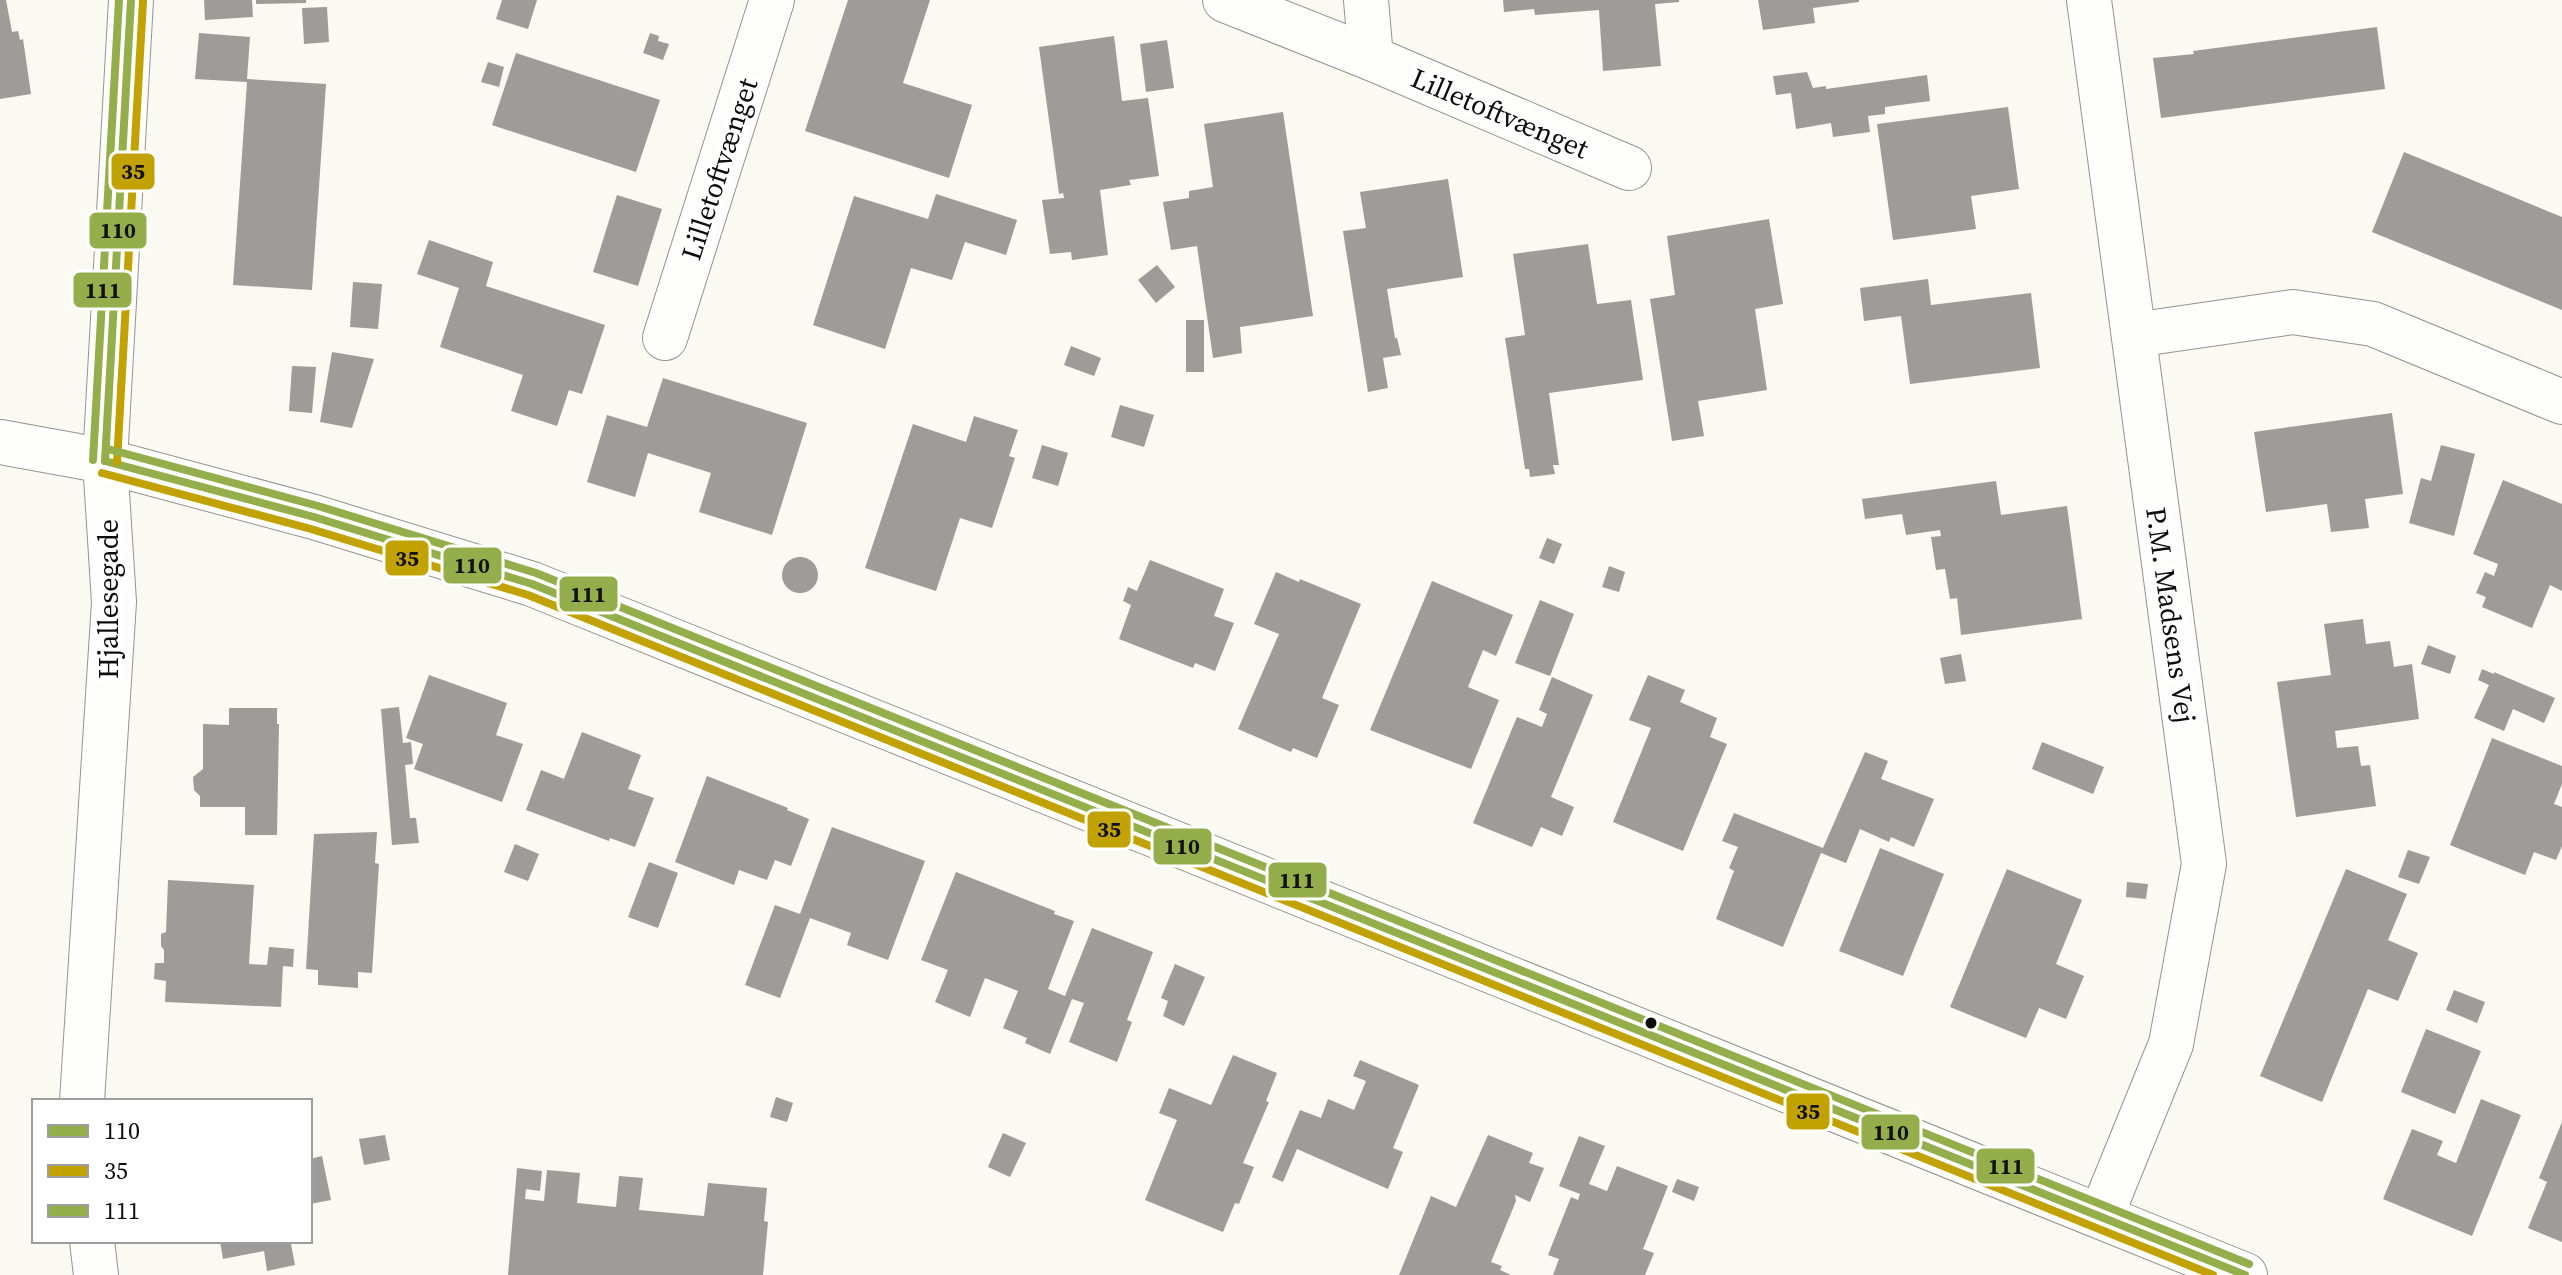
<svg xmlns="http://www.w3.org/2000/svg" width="2562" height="1275" viewBox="0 0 2562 1275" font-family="'Source Serif 4',serif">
  <rect width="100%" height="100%" fill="#faf9f2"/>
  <g fill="#9d9c98">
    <path d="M0,0h6l6,32 6,-1 2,9 3,-1 8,55 -31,5z"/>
    <path d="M204,0h48l1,17 -48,3z"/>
    <path d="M256,0h50v3l-50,1z"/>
    <path d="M502,0h35l-9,29 -32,-10z"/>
    <path d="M848,0h82l-27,83 69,22 -23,73 -144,-47z"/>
    <path d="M1503,0h176v2l-24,2 6,62 -58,5 -4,-61 -64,5 -1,-6 -30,3z"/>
    <path d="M1758,0h101v2l-46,6 2,15 -52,7z"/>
    <path d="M327,7l2,35 -25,2 -2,-36z"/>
    <path d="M2377,27l8,62 -224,29 -8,-60 41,-4 -1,-3z"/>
    <path d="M199,33l51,4 -3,42 79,5 -14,206 -79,-5 14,-203 -52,-3z"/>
    <path d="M650,33l9,3 -1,5 11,3 -6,16 -20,-7z"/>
    <path d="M1114,36l8,65 26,-3 11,78 -30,4 2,5 -31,5 8,65 -36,5 -1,-8 -21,2 -8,-54 22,-2 -1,-5 -4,1 -20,-147z"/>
    <path d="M1167,40l7,48 -28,4 -6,-48z"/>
    <path d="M516,53l144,47 -24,72 -144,-47z"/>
    <path d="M488,62l16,5 -5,20 -18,-5z"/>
    <path d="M1807,72l6,16 13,-2v3l101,-14 3,26 -45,6v7l-17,2 2,16 -37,5 -2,-14 -35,6 -5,-36 -15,2 -3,-19z"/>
    <path d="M2008,107l11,82 -48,7 5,33 -83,11 -16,-116z"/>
    <path d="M1283,112l30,204 -73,11 2,26 -29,5 -16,-112 -26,4 -8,-48 26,-4v-7l24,-4 -9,-63z"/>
    <path d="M2404,152l158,65v93l-190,-78z"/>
    <path d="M1448,179l15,98 -76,12 8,49h2l4,17 -18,3 5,30 -20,4 -25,-161 23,-3 -6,-36z"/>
    <path d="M936,194l81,26 -11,35 -41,-13 -13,38 -41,-12 -26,81 -72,-24 41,-129 74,23z"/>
    <path d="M617,195l45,14 -24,77 -45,-14z"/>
    <path d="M1769,219l14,85 -28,5 12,81 -69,11 6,35 -32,5 -22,-142 25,-4 -8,-59z"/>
    <path d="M429,240l64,22 -7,24 119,39 -23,69 -13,-4 -12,36 -46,-15 12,-36 -83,-28 19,-59 -42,-14z"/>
    <path d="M1588,244l9,60 34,-4 12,80 -94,13 10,72h-6l2,9 -25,3 -1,-8h-4l-20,-131 20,-3 -12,-81z"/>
    <path d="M1157,265l18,22 -19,16 -18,-23z"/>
    <path d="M1928,279l3,26 100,-12 9,75 -130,16 -9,-68 -37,5 -4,-33z"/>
    <path d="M353,282l29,2 -4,45 -28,-2z"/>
    <rect x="1186" y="320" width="18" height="52"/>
    <path d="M1071,346l30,12 -7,18 -30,-11z"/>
    <path d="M332,352l42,7 -22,69 -32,-6z"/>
    <path d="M292,366l24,1 -4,46 -23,-2z"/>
    <path d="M663,378l144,45 -35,112 -73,-23 12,-39 -63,-20 -13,44 -48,-15 20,-67 40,12z"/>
    <path d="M1120,405l34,10 -10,32 -33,-10z"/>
    <path d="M2392,413l11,81 -38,5 4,29 -38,4 -4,-28 -61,8 -12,-80z"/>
    <path d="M974,416l44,14 -9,26 6,2 -23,70 -32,-10 -24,73 -71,-23 48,-144 53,18z"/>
    <path d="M1042,445l26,8 -10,33 -26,-8z"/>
    <path d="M2441,445l34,9 -21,82 -45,-13 12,-45 10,3z"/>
    <path d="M2503,480l59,24v87l-12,-6 -18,43 -50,-21 4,-10 -10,-4 9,-21 9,4 4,-12 -25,-10z"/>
    <path d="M1996,481l5,34 66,-9 15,113 -121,16 -4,-37 -7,1 -5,-30 -9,1 -5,-33 10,-1 -1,-6 -34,5 -4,-21 -37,5 -3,-20z"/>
    <path d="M1547,538l15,6 -8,20 -15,-6z"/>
    <circle cx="800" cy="575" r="18"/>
    <path d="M1150,560l74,29 -10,27 20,7 -19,48 -20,-8 -2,5 -74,-29 12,-34 -8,-4 5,-14 9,4z"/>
    <path d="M1609,566l16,6 -6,20 -17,-5z"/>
    <path d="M1276,572l23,10 1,-3 61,25 -39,94 17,7 -22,53 -24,-10 -2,4 -53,-23 41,-95 -25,-10z"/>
    <path d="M1432,581l81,34 -17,41 -13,-6 -15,37 31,13 -28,69 -101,-39z"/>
    <path d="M1540,600l34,14 -24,62 -35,-13z"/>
    <path d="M2363,619l3,25 24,-3 4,26 18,-3 7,55 -84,12 2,17 21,-2 3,20 9,-1 6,41 -80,11 -19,-135 54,-7 -7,-51z"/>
    <path d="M2428,645l28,11 -6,18 -29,-10z"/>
    <path d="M1961,654l5,27 -21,3 -5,-26z"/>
    <path d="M2482,669l12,5v-2l61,26 -11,25 -31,-14 -9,22 -30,-13 15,-33 -11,-5z"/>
    <path d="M429,675l78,28 -11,32 27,9 -21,58 -88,-33 9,-25 -17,-6z"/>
    <path d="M1648,675l37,15 -5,12 37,16 -7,19 17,7 -44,107 -70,-29 38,-94 -22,-8z"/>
    <path d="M1552,677l41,18 -42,102 23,10 -12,29 -21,-9 -9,20 -59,-24 44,-106 25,10 5,-13 -8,-4z"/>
    <path d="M399,707l4,36 8,-1 2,22 -8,1 5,53h6l3,25 -27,2 -11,-136z"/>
    <path d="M229,708h48v16h2l-2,111h-32v-28h-45v-11l-6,-6 -1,-13 10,-8v-45l26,1z"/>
    <path d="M582,732l59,23 -13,34 26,9 -19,49 -25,-9 -1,3 -83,-31 15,-40 23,9z"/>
    <path d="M2492,738l70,28v18l-8,20 8,3v39l-6,14 -22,-8 -9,23 -75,-30z"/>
    <path d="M2042,742l62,25 -11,27 -61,-25z"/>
    <path d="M1865,752l23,9 -7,18 53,20 -20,48 -23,-10 -2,5 -29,-13 -14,34 -25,-10 -38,94 -67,-28 18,-48 -5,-3 9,-21 -16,-6 12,-28 89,35z"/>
    <path d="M707,776l81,32 -1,2 22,9 -18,47 -16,-6 -8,20 -28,-10 -5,15 -59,-23z"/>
    <path d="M832,827l93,34 -37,99 -41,-15 4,-12 -41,-15 -30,80 -35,-13 30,-80 25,9z"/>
    <path d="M377,832l-2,31 4,1 -7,109 -14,-1v16l-40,-3v-15l-12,-1 8,-135z"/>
    <path d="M515,844l24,10 -11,27 -24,-9z"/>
    <path d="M1880,848l64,26 -41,102 -64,-25z"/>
    <path d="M2408,850l22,7 -11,27 -21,-7z"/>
    <path d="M649,862l29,11 -20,55 -30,-11z"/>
    <path d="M2007,869l75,31 -26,64 28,12 -18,43 -27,-11 -13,30 -76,-31z"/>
    <path d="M2346,869l61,25 -19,46 30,13 -20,48 -30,-12 -46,113 -62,-26z"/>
    <path d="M956,872l99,39 -1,3 20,7 -26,68 17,7 27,-68 61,24 -26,68 5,2 -15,40 -48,-20 15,-39 -12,-4 -22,55 -25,-11 2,-5 -24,-10 15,-37 -33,-13 -15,39 -35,-15 13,-32 -27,-10z"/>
    <path d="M168,880l86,5 -5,79 18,1 2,-18 25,2 -1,18 -10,-1 -2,41 -116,-5 1,-21 -12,-2 1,-16h9v-13l-3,-4v-12l5,-2z"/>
    <path d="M2127,882l21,2 -2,15 -20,-2z"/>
    <path d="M1175,964l30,13 -21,49 -21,-10 5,-15 -7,-3z"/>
    <path d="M2454,990l31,12 -8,21 -31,-13z"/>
    <path d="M2426,1029l55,22 -26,63 -54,-22z"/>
    <path d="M1233,1055l44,18 -11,28 3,1 -26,61 11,4 -15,37 -4,-1 -12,29 -78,-32 32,-80 -18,-7 10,-25 42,17z"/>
    <path d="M1360,1060l59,25 -26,63 10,4 -15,37 -91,-40 -14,33 -11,-5 28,-67 21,8 7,-19 26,11 12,-29 -13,-5z"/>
    <path d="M776,1097l17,6 -6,19 -17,-5z"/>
    <path d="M2481,1099l40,16 -49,121 -89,-37 29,-70 31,12 -6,14 19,8z"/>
    <path d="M2562,1122v120l-34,-14 19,-46 -8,-4z"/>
    <path d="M1003,1133l23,10 -16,34 -22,-10z"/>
    <path d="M385,1135l5,25 -26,5 -5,-26z"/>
    <path d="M1488,1135l45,18 -4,10 15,5 -14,34 -15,-7 1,6 -25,61 11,4 -2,4 11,5h-112l32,-79 25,11z"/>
    <path d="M1579,1136l26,10 -16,38 18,7 10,-25 51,20 -25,63 11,4 -9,22h-92l6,-16 -11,-4 23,-58 7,3 2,-6 -21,-8z"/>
    <path d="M322,1156l9,44 -21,4v-45z"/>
    <path d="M517,1168l25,3 -2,20 -14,-2 -1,10 19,2 3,-31 33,3 -3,30 39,4 3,-31 24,2 -4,32 65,6 4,-33 59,5 -3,33 4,1 -5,53h-255z"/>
    <path d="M1677,1179l22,8 -5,14 -22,-9z"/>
    <path d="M220,1241h79v1l-8,2 4,21 -28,6 -3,-20 -41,8z"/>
  </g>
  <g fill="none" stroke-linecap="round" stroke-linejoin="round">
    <g stroke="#949390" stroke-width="46">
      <g id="minor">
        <path d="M1225,0l146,58 -5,-58"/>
        <path d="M2089,0l115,864 -33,180 -70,172"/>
        <path d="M1371,58l258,110"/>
        <path d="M2134,335l159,-23 80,12 189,78"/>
        <path d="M665,338l107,-338"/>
      </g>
    </g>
    <g stroke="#949390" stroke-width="46">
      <g id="tertiary">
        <path d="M0,442l105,19 209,56 218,67 1713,691"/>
        <path d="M82,1101l32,-499 -9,-141 26,-461"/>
        <path d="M92,1241l4,34"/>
      </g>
    </g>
    <use href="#minor" stroke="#fefefd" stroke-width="44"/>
    <use href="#tertiary" stroke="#fefefd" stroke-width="44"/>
    <g stroke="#fff" stroke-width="14">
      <g id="bus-1">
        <path d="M105,461l209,56 218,67 1713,691"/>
        <path d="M105,461l26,-461"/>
      </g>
    </g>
    <g stroke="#fff" stroke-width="14">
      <g id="bus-2">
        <path d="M117,462l26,-461"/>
        <path d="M102,473l209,56 217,66 1685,680"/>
      </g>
    </g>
    <g stroke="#fff" stroke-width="14">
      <g id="bus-3">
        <path d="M108,449l210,57 218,67 1713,691"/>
        <path d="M93,460l26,-460"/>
      </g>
    </g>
    <use href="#bus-1" stroke="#95ae4c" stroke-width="8"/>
    <use href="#bus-2" stroke="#c2a201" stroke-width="8"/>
    <use href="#bus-3" stroke="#95ae4c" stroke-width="8"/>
  </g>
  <circle fill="#0d0d0d" stroke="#fff" stroke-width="3" cx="1651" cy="1023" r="7"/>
  <g text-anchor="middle" stroke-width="8" stroke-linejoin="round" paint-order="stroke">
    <g font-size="28" fill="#0d0d0d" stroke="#fff">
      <text transform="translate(1500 113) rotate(23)" y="10">Lilletoftvænget</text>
      <text transform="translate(719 169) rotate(-72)" y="10">Lilletoftvænget</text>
      <text transform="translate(108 599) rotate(-90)" y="10">Hjallesegade</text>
      <text transform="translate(2171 615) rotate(82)" y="10">P.M. Madsens Vej</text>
    </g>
  </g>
  <g stroke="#fff" stroke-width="3">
    <rect x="110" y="152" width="46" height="39" rx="8" fill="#c2a201"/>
    <rect x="88" y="211" width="60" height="39" rx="8" fill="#95ae4c"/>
    <rect x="72" y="271" width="61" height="38" rx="8" fill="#95ae4c"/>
    <rect x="384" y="539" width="46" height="38" rx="8" fill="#c2a201"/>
    <rect x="442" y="546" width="61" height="39" rx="8" fill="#95ae4c"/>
    <rect x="558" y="575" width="61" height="38" rx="8" fill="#95ae4c"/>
    <rect x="1086" y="810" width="46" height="39" rx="8" fill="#c2a201"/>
    <rect x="1152" y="827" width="61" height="39" rx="8" fill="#95ae4c"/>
    <rect x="1267" y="861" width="61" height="38" rx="8" fill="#95ae4c"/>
    <rect x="1785" y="1092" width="46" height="39" rx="8" fill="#c2a201"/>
    <rect x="1860" y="1113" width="61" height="38" rx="8" fill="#95ae4c"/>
    <rect x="1975" y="1147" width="61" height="38" rx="8" fill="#95ae4c"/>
  </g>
  <g font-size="22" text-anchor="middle" font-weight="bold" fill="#111">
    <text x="133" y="179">35</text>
    <text x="118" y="238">110</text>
    <text x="103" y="298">111</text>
    <text x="407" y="566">35</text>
    <text x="472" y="573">110</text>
    <text x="588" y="602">111</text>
    <text x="1109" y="837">35</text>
    <text x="1182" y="854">110</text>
    <text x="1297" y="888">111</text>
    <text x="1808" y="1119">35</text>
    <text x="1891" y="1140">110</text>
    <text x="2006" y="1174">111</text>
  </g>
  <rect x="32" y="1099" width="280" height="144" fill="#ffffff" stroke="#9e9e9e" stroke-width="2"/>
  <rect x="48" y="1125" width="40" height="12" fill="#95ae4c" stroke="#9e9e9e" stroke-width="2"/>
  <text x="104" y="1139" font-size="24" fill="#0d0d0d">110</text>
  <rect x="48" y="1165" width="40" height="12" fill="#c2a201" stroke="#9e9e9e" stroke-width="2"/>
  <text x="104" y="1179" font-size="24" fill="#0d0d0d">35</text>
  <rect x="48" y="1205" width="40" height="12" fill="#95ae4c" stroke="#9e9e9e" stroke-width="2"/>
  <text x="104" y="1219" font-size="24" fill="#0d0d0d">111</text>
</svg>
